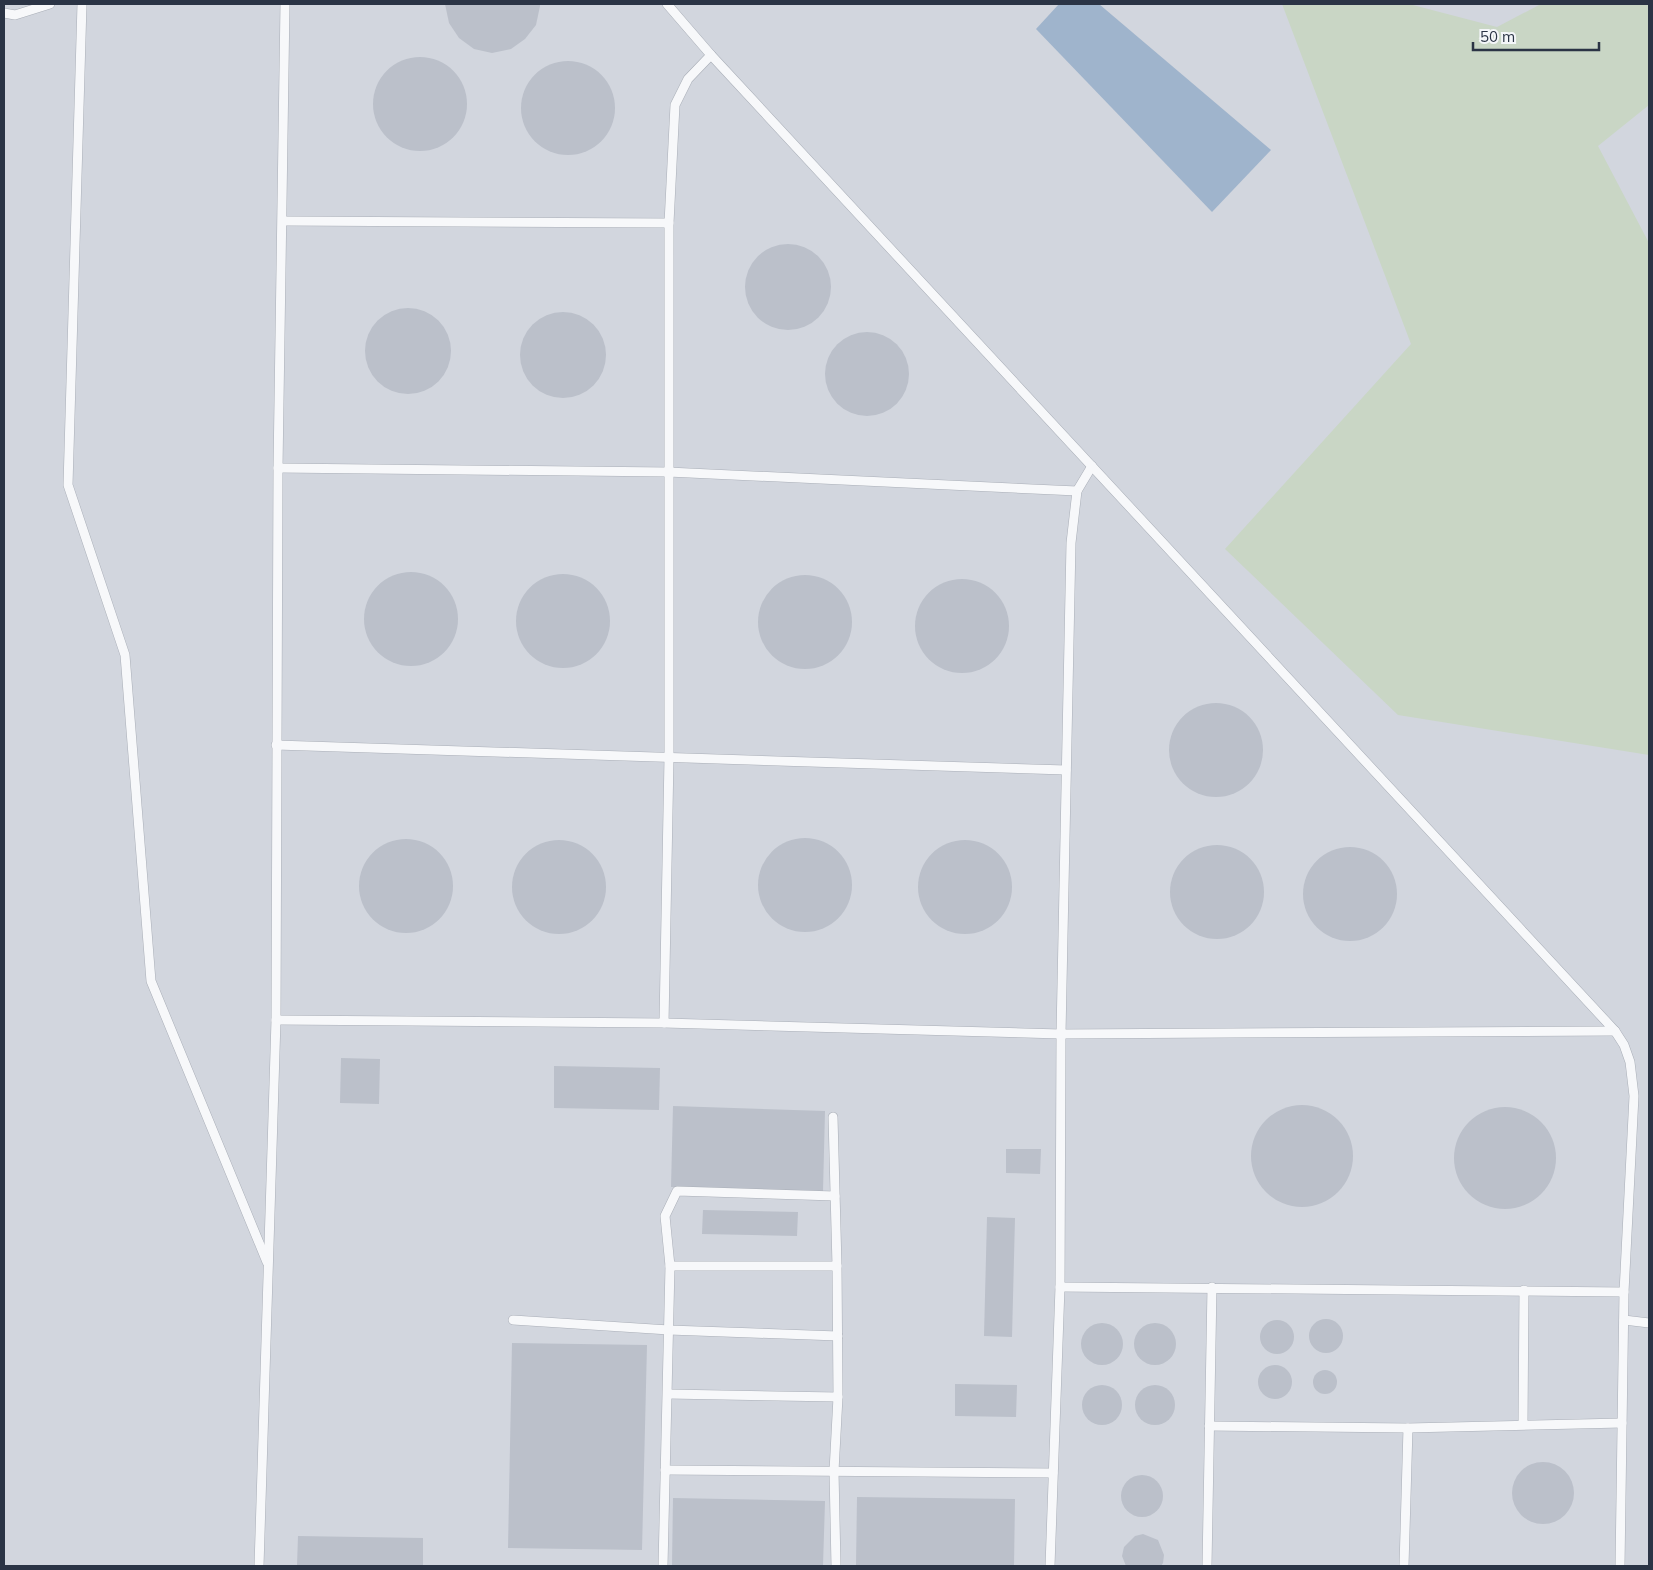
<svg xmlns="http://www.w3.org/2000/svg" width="1653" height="1570" viewBox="0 0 1653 1570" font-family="Mulish,sans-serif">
  <rect width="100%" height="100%" fill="#e4e7ec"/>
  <rect fill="#d2d6de" x="4" y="4" width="1645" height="1562"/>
  <path fill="#c9d6c5" d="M1282,4h127l88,23 44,-23h108v101l-51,41 51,97v512l-251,-40 -173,-166 186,-205z"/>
  <path fill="#9fb4cc" d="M1059,4h40l172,146 -59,62 -176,-183z"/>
  <g fill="#bbc0ca">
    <path d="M445,4h95v2l-4,19 -11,14 -14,10 -19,4 -18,-4 -15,-11 -10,-15z"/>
    <circle cx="420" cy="104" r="47"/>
    <circle cx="568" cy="108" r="47"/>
    <circle cx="788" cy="287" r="43"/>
    <circle cx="408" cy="351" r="43"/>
    <circle cx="563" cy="355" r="43"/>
    <circle cx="867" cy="374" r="42"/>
    <circle cx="411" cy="619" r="47"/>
    <circle cx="563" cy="621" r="47"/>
    <circle cx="805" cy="622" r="47"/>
    <circle cx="962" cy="626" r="47"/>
    <circle cx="1216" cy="750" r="47"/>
    <circle cx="805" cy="885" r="47"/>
    <circle cx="406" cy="886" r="47"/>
    <circle cx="965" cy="887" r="47"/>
    <circle cx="559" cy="887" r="47"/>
    <circle cx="1217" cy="892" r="47"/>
    <circle cx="1350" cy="894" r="47"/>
    <path d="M341,1058l39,1 -1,45 -39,-1z"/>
    <path d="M554,1066l106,2 -1,42 -105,-2z"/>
    <circle cx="1302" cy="1156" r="51"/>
    <path d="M673,1106l152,5 -2,80 -152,-4z"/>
    <circle cx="1505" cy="1158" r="51"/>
    <path d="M1006,1149h35l-1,25 -34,-1z"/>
    <path d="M703,1210l95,2 -1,24 -95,-2z"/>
    <path d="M987,1217l28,1 -3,119 -28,-1z"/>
    <circle cx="1326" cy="1336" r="17"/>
    <circle cx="1277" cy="1337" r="17"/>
    <circle cx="1102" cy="1344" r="21"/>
    <circle cx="1155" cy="1344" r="21"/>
    <path d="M512,1343l135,2 -5,205 -134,-2z"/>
    <circle cx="1275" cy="1382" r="17"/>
    <circle cx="1325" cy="1382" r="12"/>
    <path d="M955,1384l62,1 -1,32 -61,-1z"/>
    <circle cx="1102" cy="1405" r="20"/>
    <circle cx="1155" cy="1405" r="20"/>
    <circle cx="1543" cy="1493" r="31"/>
    <circle cx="1142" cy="1496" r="21"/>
    <path d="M857,1497l158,2 -1,67h-158z"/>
    <path d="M673,1498l152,3 -2,65h-151z"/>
    <path d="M1143,1534l15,6 6,15 -1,8 -2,3h-35l-4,-10 2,-9 11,-11z"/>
    <path d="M298,1536l125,2v28h-126z"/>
  </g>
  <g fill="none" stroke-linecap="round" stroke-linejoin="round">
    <g stroke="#a9aeb7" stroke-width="10">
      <g id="service">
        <path d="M82,4l-14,481 57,170 26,326 116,281"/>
        <path d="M667,4l44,51 904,976 9,14 6,17 4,34 -10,196 -4,274"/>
        <path d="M4,13l11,2 35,-11"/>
        <path d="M283,221l386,2"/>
        <path d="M278,468l390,4 409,19"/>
        <path d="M276,745l790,25"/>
        <path d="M276,1020l388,3 397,11 554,-3"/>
        <path d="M664,1023l5,-265v-535l6,-118 13,-26 23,-24"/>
        <path d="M833,1117l4,149 1,131 -4,74 2,95"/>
        <path d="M670,1266h167"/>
        <path d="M1060,1287l564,5"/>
        <path d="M513,1320l156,10 169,6"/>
        <path d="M1624,1320l25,3"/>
        <path d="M668,1394l170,3"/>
        <path d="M1523,1424l1,-134"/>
        <path d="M1209,1426l199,2 214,-5"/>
        <path d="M665,1470l388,3"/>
        <path d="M259,1566l17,-546 2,-552 7,-464"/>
        <path d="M663,1566l7,-300 -5,-50 12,-25 158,5"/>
        <path d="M1050,1566l10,-279 1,-253 10,-491 6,-52 15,-25"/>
        <path d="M1207,1566l5,-279"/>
        <path d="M1404,1566l4,-138"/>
      </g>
    </g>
    <use href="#service" stroke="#f7f8fa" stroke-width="9"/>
  </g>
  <rect width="1653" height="1570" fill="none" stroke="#2b3445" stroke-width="10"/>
  <path d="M1473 42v8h126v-8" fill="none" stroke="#2b3445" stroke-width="2.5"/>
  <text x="1480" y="42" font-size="15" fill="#2b3445" stroke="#f4f6f9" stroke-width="4" paint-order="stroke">50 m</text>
</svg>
